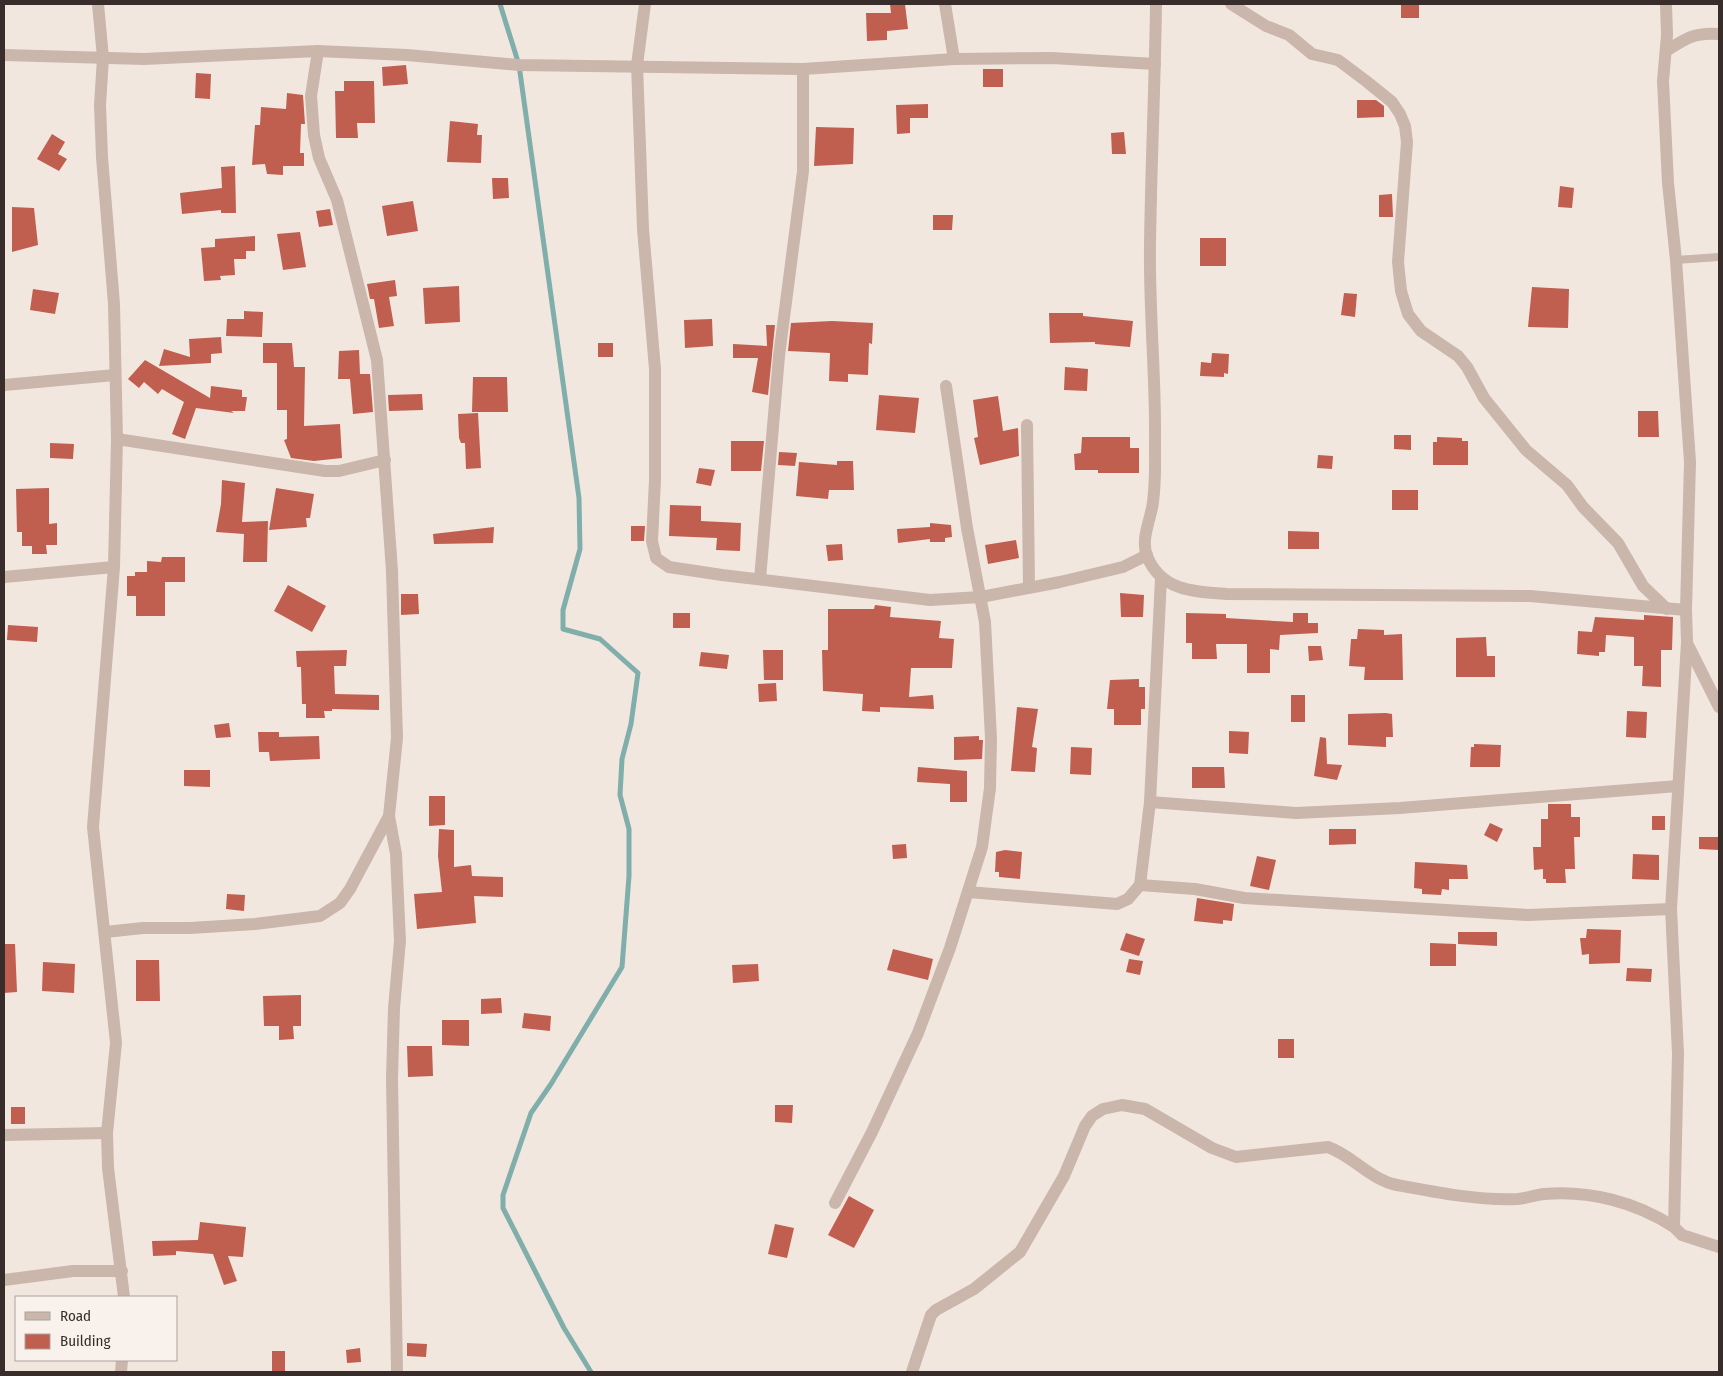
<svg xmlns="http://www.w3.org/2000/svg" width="1723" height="1376" viewBox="0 0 1723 1376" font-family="'Fira Sans Condensed',sans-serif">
  <rect width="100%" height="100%" fill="#f2e7df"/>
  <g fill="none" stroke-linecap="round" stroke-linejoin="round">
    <path stroke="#7faeab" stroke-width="5" d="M500,4l19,61 60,433 1,51 -17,61v19l37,10 38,34 -7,51 -9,35 -2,36 9,34v47l-7,91 -71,117 -20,29 -28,82v13l61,120 27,44"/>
  </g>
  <g fill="#c05e4f">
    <path d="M890,4h15l3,25 -21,2v9l-20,1 -1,-28h25z"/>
    <rect x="1401" y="4" width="18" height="14"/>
    <path d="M406,65l2,19 -25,2 -1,-19z"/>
    <rect x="983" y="69" width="20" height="18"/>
    <path d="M196,73l15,1 -1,25 -15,-1z"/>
    <path d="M344,81h30l1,42h-18l1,15h-22l-1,-47h9z"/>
    <path d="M287,93l16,2 2,29h-4l-1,29h4v13h-21v9l-16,-1 -2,-10 -13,1 3,-40h5l1,-18 25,2z"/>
    <path d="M1357,100h19l8,6v11l-27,1z"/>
    <path d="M928,104v14h-18v15l-13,1 -1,-29z"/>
    <path d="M450,121l28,3 -1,11h5l-1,28 -34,-1z"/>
    <path d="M816,127l38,1 -1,36 -39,2z"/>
    <path d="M1124,132l2,22h-14l-1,-21z"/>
    <path d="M52,134l13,8 -7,12 9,5 -8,12 -22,-12z"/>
    <path d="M235,166l1,47h-15v-3l-39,4 -2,-21 42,-5 -1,-21z"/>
    <path d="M492,178h16l1,20 -16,1z"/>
    <path d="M1560,186l14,2 -2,20 -14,-1z"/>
    <path d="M1392,194l1,23h-14v-22z"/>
    <path d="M413,201l5,30 -31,5 -5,-30z"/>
    <path d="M12,207l22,1 4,37 -26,7z"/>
    <path d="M330,209l3,16 -14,2 -3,-16z"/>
    <path d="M933,215h20l-1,15h-19z"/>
    <path d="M300,232l6,35 -23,3 -6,-36z"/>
    <path d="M255,236v15h-9v8h-12l1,16 -15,1 1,4 -17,1 -3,-33 14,-1v-8z"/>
    <rect x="1200" y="238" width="26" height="28"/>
    <path d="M395,280l2,16 -8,1 5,29 -15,2 -5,-29h-4l-3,-15z"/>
    <path d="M459,286l1,36 -35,2 -2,-36z"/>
    <path d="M1532,287l37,2 -1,39 -40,-1z"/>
    <path d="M33,289l26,4 -4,21 -25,-4z"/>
    <path d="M1344,293l13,1 -2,23 -14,-2z"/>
    <path d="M244,311l19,1 -1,25 -36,-1 1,-17h17z"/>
    <path d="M1049,313h34v3l50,5 -3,26 -35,-3v-2l-45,1z"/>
    <path d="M712,319l1,27 -28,2 -1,-28z"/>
    <path d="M832,321l41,2 -1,21 -3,-1 -1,32 -20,-1v8l-19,-1 1,-28 -42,-2 3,-28z"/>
    <path d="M766,325h9l-7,70 -16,-3 6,-34h-25v-14l34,2z"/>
    <path d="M221,337l1,16 -11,1v9l-52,3 5,-17 26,8 -1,-18z"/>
    <path d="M263,343h29l2,24h11l-1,59 36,-2 2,34 -28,3 -23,-3 -7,-18 3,-1v-29h-10v-47h-14z"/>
    <rect x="598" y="343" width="15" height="14"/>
    <path d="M359,350l1,24h10l3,38 -20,2 -3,-35h-12l1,-28z"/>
    <path d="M1212,353l17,1 -1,20 -4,-1v4l-24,-1 1,-14 10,1z"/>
    <path d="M145,360l65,38 1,-12 31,4v7h5l-2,14h-14l3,2 -38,-5 -11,31 -13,-5 12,-32 -22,-13 -4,5 -14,-12 -5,6 -11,-9z"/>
    <path d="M1065,367l23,2 -1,22 -23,-1z"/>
    <path d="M473,377h34l1,35h-36z"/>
    <path d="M422,394l1,16 -34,1 -1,-16z"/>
    <path d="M879,395l40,3 -4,35 -39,-3z"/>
    <path d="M998,396l5,35 15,-3 1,28 -39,9 -6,-27 4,-1 -5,-37z"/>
    <path d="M1638,411h20l1,26h-21z"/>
    <path d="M478,413l3,55 -15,1 -1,-26h-4l-2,-5 -1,-24z"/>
    <path d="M1394,435h17v15l-17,-1z"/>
    <path d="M1082,437h48v11h9v25h-41v-3h-23l-1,-16 7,-1z"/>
    <path d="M1437,437l25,1v3h6v24h-35v-23h4z"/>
    <path d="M731,441h33l-3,30h-30z"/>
    <path d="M50,443l24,1 -1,15 -23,-1z"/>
    <path d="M779,452l18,1 -2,13 -17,-1z"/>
    <path d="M1318,455l15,1 -1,13 -15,-1z"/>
    <path d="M837,461h16l1,29h-25l-1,9 -32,-3 3,-34 38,3z"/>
    <path d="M699,468l16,2 -4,16 -15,-3z"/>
    <path d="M222,480l23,3 -3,39 26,-1 -1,41h-24l1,-28 -28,-2 5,-28z"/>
    <path d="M49,488v36l8,-1v22h-11l1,9h-15v-8h-10v-14h-5l-1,-43z"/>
    <path d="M276,488l38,6 -4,24h-4l1,9 -38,3z"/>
    <rect x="1392" y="490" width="26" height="20"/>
    <path d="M670,505l31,1v15l40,2 -1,28 -24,-1 1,-12 -48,-2z"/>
    <path d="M930,523l21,2 1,12 -7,1v4h-15v-3l-32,4 -1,-14 33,-2z"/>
    <path d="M631,526h14l-1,15h-13z"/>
    <path d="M494,527l-1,16 -59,1 -1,-10z"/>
    <path d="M1288,531l31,1v17h-31z"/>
    <path d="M1016,540l3,18 -31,6 -3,-19z"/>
    <path d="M842,544l1,16 -15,1 -2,-16z"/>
    <path d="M162,557h23v25h-20v34h-29v-20h-9v-20h8v-4h12v-11l14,1z"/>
    <path d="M288,585l38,21 -14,26 -38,-21z"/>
    <path d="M1120,593l24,2 -1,22h-22z"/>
    <path d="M401,594h17l1,20 -18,1z"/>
    <path d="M875,605l16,2 -1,10 51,4 -2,17 15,1 -2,29h-41l-2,29 24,-2 1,14 -54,-2v5l-18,-1 1,-17 -40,-3 -1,-41h6v-41h46z"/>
    <rect x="673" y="613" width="17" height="15"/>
    <path d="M1186,613l40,1v4l67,4v-9h15v10h10v10l-38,2 -1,15 -9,-1v24h-23v-29h-31l1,15h-25v-16h-6z"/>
    <path d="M1644,615l29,2 -1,33h-11v37l-19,-1 1,-20h-9v-29l-28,-2 -1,17h-6v4l-22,-2 1,-23 14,1 3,-15 49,3z"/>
    <path d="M8,625l30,2 -1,15 -30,-2z"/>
    <path d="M1358,629l26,1v5l18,-1 1,46h-39l1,-13 -16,-1 2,-27h6z"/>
    <path d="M1486,637l1,19h8v21h-39v-39z"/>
    <path d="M1308,646h13l2,14 -14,1z"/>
    <path d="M347,650l-1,16h-12l1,28 44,1v15l-47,-1v2h-8l1,7h-19v-14h-4l-1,-37h-4l-1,-16z"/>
    <path d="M763,650h20v30h-19z"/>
    <path d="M701,652l28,3 -2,14 -28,-3z"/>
    <path d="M1139,679v8h6v22h-4v16h-27v-16h-7l3,-29z"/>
    <path d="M776,683l1,18 -18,1 -1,-18z"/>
    <rect x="1291" y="695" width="14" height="27"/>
    <path d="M1017,707l21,2 -6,38 5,1 -2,24 -24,-1z"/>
    <path d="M1627,711l20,1 -1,26 -20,-1z"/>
    <path d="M1386,713l6,1 1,23h-7v10l-38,-2v-31z"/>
    <path d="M229,723l2,14 -15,1 -2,-13z"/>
    <path d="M1229,731l20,1 -1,22 -19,-1z"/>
    <path d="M258,732h21v5l40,-1 1,23 -50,2 -1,-9h-10z"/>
    <path d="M979,736v4h4l-1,19 -28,1v-23z"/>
    <path d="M1320,737l6,1 1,26 15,1 -5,15 -23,-4z"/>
    <path d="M1474,744l27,1 -1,22h-30l1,-20h3z"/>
    <path d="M1071,747l21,1 -1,27 -21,-1z"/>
    <path d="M918,767l49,4v31h-17v-18l-33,-2z"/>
    <path d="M1192,767h32l1,21h-33z"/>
    <path d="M184,770h26v17l-26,-1z"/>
    <path d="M429,796h16v29l-16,1z"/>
    <path d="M1548,804h23v13h9v20h-6l1,32h-10l1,14h-20v-4h-3v-10l-9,1 -1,-23h8v-28h7z"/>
    <rect x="1652" y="816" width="13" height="14"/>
    <path d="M1490,823l13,6 -6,13 -13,-7z"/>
    <path d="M439,829l15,1v37l17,-2 1,11 31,1v20l-29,-1 2,27 -59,6 -3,-35 28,-2 -4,-36z"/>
    <path d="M1329,829h27v15l-27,1z"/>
    <path d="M1699,837h20v13l-20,-1z"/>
    <path d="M906,844l1,14 -14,1 -1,-14z"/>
    <path d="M1005,850l17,2 -2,27 -21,-2v-5h-4l1,-20z"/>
    <path d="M1633,854l26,1v25l-27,-1z"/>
    <path d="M1257,856l19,4 -7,30 -19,-4z"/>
    <path d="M1415,862l52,3 1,14h-19v11l-7,-1 -1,6 -19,-1v-5l-8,-1z"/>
    <path d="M227,894l18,1 -1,16 -18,-2z"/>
    <path d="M1197,898l37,6 -2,17 -9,-1v4l-29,-3z"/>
    <path d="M1587,929l34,1 -1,33 -31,1v-10l-7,1 -2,-17h6z"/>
    <path d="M1458,932h39v14l-39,-2z"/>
    <path d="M1126,933l19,6 -6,17 -19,-6z"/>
    <path d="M1430,943l26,1v22h-26z"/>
    <path d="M4,944h11l2,48 -13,1z"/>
    <path d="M893,949l40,10 -5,21 -41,-10z"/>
    <path d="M1129,959l14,2 -3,14 -14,-3z"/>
    <path d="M136,960h23l1,41h-24z"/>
    <path d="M43,962l32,2 -1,29 -32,-2z"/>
    <path d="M758,964l1,17 -26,2 -1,-18z"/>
    <path d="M1627,968l25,1 -1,13 -25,-1z"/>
    <path d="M301,995v31h-8l1,13 -15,1v-14h-15l-1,-30z"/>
    <path d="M501,998l1,15 -21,1v-15z"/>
    <path d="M524,1013l27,3 -1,15 -28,-3z"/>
    <path d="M442,1020h27v26l-27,-1z"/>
    <rect x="1278" y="1039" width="16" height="19"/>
    <path d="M407,1046h25l1,30 -25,1z"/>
    <path d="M775,1105h18l-1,18 -17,-1z"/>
    <rect x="11" y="1107" width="14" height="17"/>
    <path d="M849,1196l25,14 -20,38 -26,-13z"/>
    <path d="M200,1222l46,5 -3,30 -15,-1 9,25 -13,4 -11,-31 -37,-3v4l-23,1 -1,-15 46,-1z"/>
    <path d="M775,1224l19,4 -7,30 -19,-4z"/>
    <path d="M407,1343l20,1 -1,13 -19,-1z"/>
    <path d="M360,1348l1,14 -14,1 -1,-13z"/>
    <rect x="272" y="1351" width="13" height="21"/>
  </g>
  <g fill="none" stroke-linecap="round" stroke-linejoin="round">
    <path stroke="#cab6ab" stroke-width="8" d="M1676,260l43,-3"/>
    <g stroke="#cab6ab" stroke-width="12">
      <path d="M98,4l5,54 -3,47 2,52 12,147 3,135 -3,128 -21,260 23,216 -9,90 1,35 16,129"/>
      <path d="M645,4l-8,61 6,164 12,140v111l-3,61 4,17 13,9 53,8 208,25 51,-3 79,-15 63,-15 24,-12"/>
      <path d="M945,4l9,55"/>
      <path d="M1156,4c-1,81 -5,161 -6,242 -1,66 6,132 5,197 0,21 1,44 -3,65 -3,15 -11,33 -5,48 14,35 47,36 80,38l303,2 156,14"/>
      <path d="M1231,4l35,22 23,9 23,19 26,6 28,21 26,21 8,12 5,12 2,16 -9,120 3,29 7,23 13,17 37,25 9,11 17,31 42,52 41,35 16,22 35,36 25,43 24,23"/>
      <path d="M1666,4l1,31 -4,46 5,102 8,77 14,202 -4,148 1,32 -16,267 7,144 -4,174 8,8 37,12"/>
      <path d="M318,51l-7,45 3,39 5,23 18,42 40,160 15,211 5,167 -8,78 7,38 4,87 -6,67 -2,71 5,293"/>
      <path d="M1666,51c20,-13 29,-19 53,-17"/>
      <path d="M4,55l140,4 174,-8 89,4 112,10 284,4 151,-10 98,-1 103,6"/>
      <path d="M4,385l111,-10"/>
      <path d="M1027,425l2,162"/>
      <path d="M117,439l208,32h14l46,-11"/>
      <path d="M4,577l110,-10"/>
      <path d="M760,579l19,-223 24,-185v-102"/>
      <path d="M1688,645l31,62"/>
      <path d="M1150,802l146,11 104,-5 278,-22"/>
      <path d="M1140,885l55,4 49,9 284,17 143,-6"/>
      <path d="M968,892l149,12 11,-5 12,-14 10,-83 11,-224"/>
      <path d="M105,932l38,-4h47l65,-4 65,-8 20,-13 10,-14 39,-73"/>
      <path d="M4,1135l103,-2"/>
      <path d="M835,1203l37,-71 46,-99 32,-85 32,-101 8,-59 1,-50 -6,-116 -18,-94 -21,-142"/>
      <path d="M4,1280l69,-9h49"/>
      <path d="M121,1372l1,-12"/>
      <path d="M912,1372l19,-57 5,-5 38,-21 46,-37 44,-76 21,-50 7,-10 11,-7 19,-4 23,4 67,39 24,9 92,-10c25,9 43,33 69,38 37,7 83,16 121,14 9,-1 17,-4 26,-5 45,-4 92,8 130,33"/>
    </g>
  </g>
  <rect width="1723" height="1376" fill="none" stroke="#382d2a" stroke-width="10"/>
  <rect x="15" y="1296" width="162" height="65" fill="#f9f1eb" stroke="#aca39e"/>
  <rect x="25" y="1312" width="25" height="8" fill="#cab6ab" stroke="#aca39e"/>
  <text x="60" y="1321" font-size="15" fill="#382d2a">Road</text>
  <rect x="25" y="1334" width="25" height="15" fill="#c05e4f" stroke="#aca39e"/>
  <text x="60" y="1346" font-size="15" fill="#382d2a">Building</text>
</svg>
